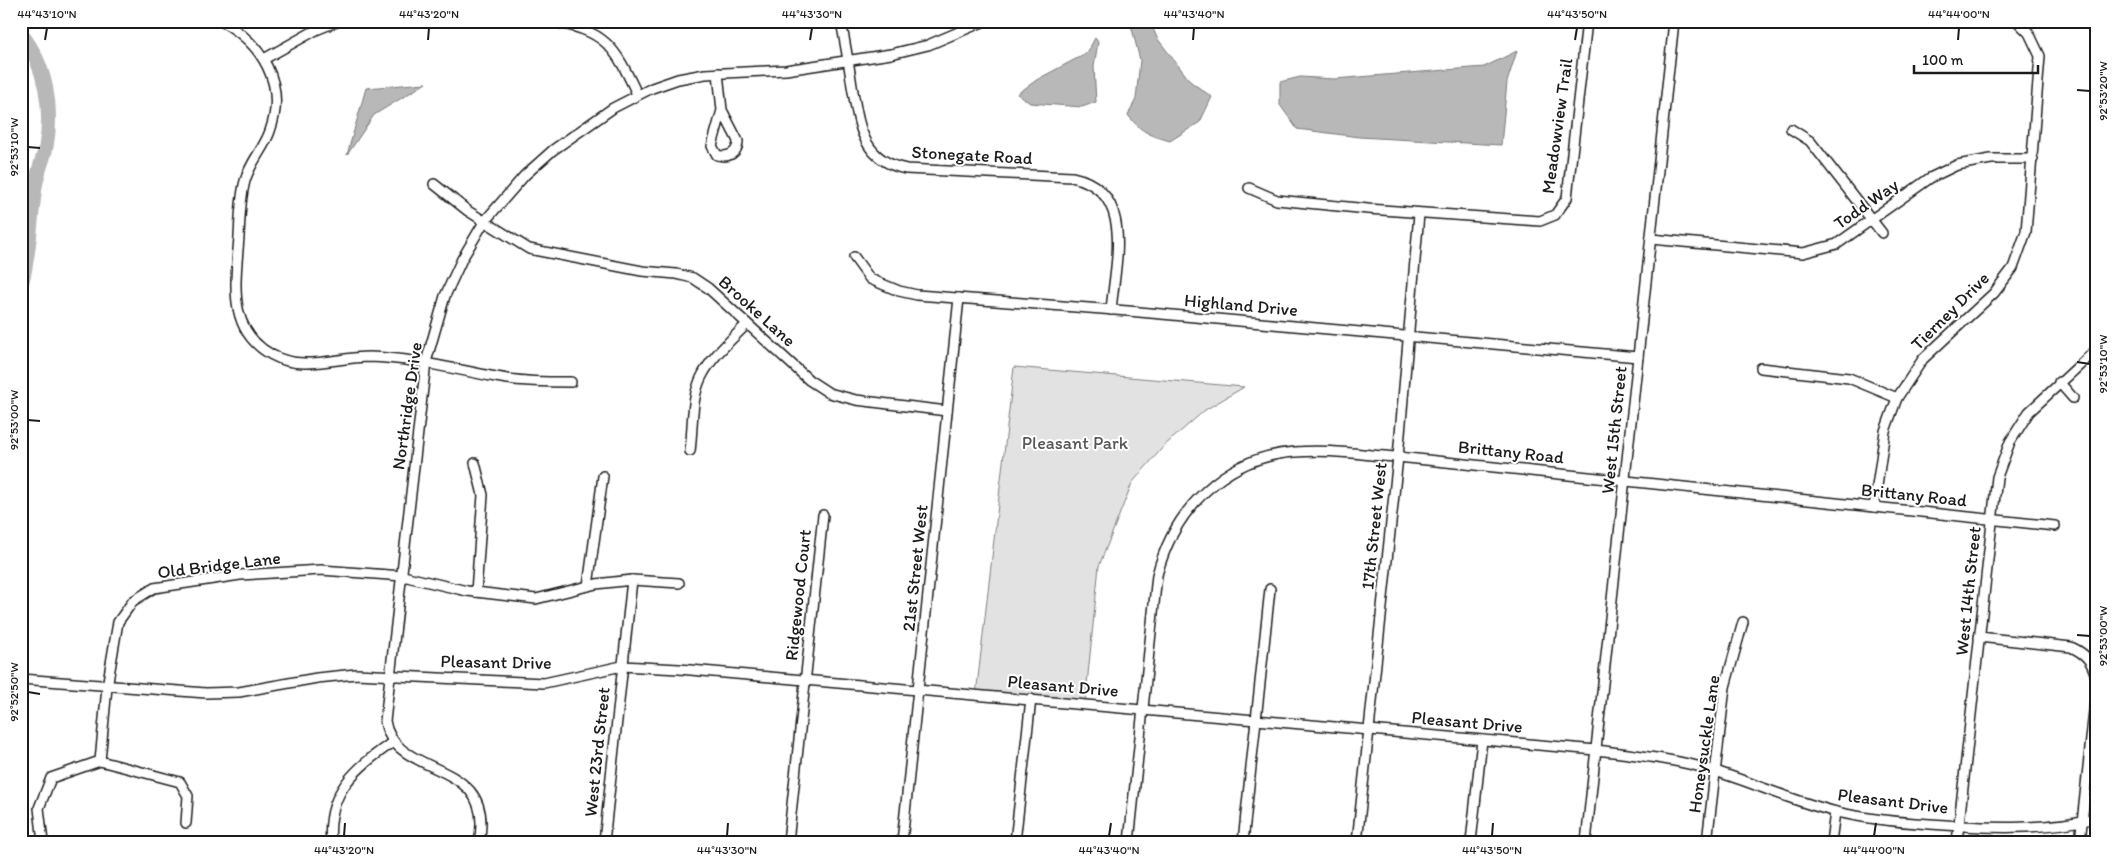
<svg xmlns="http://www.w3.org/2000/svg" width="2117" height="863" viewBox="0 0 2117 863" font-family="Itim,sans-serif">
  <rect width="100%" height="100%" fill="#fff"/>
  <filter id="ink" filterUnits="userSpaceOnUse"><feTurbulence type="fractalNoise" baseFrequency=".02" numOctaves="2"/><feDisplacementMap in="SourceGraphic" scale="10" xChannelSelector="R" yChannelSelector="G"/><feConvolveMatrix kernelMatrix="1 2 1 2 8 2 1 2 1" color-interpolation-filters="sRGB"/></filter>
  <g filter="url(#ink)">
    <path fill="#e2e2e2" stroke="#7f7f7f" d="M1014,367l230,20 -39,23 -41,36 -32,37 -33,83 -14,138 -109,-9z"/>
    <g fill="#b8b8b8" stroke="#7a7a7a">
      <path d="M1130,21h20l7,17 34,44 21,15 -12,25 -30,19c-21,-6 -29,-9 -42,-26l8,-16 4,-39z"/>
      <path d="M1095,38l3,4 -4,25 2,35 -14,5 -52,-4 -13,-9 21,-15 49,-26z"/>
      <path d="M1517,51l-10,31 -6,63 -142,-8 -62,-8 -17,-24v-23l20,-5 34,2 150,-12z"/>
      <path d="M426,83l-52,32 -27,40 19,-67z"/>
    </g>
    <g fill="none" stroke-linecap="round" stroke-linejoin="round">
      <path stroke="#b8b8b8" stroke-width="15" d="M21,34c25,31 32,74 25,113 -3,13 -9,26 -11,40 -5,33 -5,66 -14,98"/>
      <g stroke="#1c1c1c" stroke-width="12">
        <g id="minor">
          <path d="M221,21c41,22 66,63 49,110 -6,18 -20,31 -25,50 -5,18 -5,38 -6,56 -3,44 -13,93 33,118 31,17 64,2 97,2 43,1 84,12 127,20 25,5 50,5 75,5"/>
          <path d="M549,21c57,10 65,24 88,73"/>
          <path d="M841,21c4,22 8,43 11,65 7,38 9,74 54,83l166,8c64,13 43,87 39,133"/>
          <path d="M264,59l52,-29 22,-9"/>
          <path d="M718,73l4,37 -10,36 5,9c12,3 21,-2 21,-14l-16,-31"/>
          <path d="M1791,129l19,12 72,92"/>
          <path d="M434,184l34,27 61,38 113,22 34,3 17,4 15,10 101,92 20,13 27,7 91,11"/>
          <path d="M1249,188l28,12 91,9 172,12 15,-6 12,-17 20,-177"/>
          <path d="M1651,239l152,14 34,-9 93,-66 27,-13 34,-6h42"/>
          <path d="M854,257l16,22 29,12 18,4 211,16 510,46"/>
          <path d="M1761,368l88,10 48,20"/>
          <path d="M2059,382l14,16"/>
          <path d="M690,451c3,-23 1,-52 11,-73 10,-21 30,-38 46,-54"/>
          <path d="M475,463l8,32 -7,97"/>
          <path d="M1874,507l11,-76 12,-33 26,-39 71,-66 19,-25 13,-36 14,-176 -11,-23 -12,-12"/>
          <path d="M632,580l47,3"/>
          <path d="M588,586l15,-110"/>
          <path d="M1979,637l92,10c15,7 21,14 25,30"/>
          <path d="M21,679l185,14 33,-1 78,-14 39,-4 188,9 78,-17 57,3 917,81c40,5 80,9 119,21 39,12 77,30 118,40 31,8 65,11 97,13 55,4 112,7 166,-6"/>
          <path d="M100,761l80,21 8,14 -2,27"/>
          <path d="M43,842l-4,-34 12,-30 49,-17 7,-74 11,-65 15,-21 21,-13 86,-13 81,-5 82,6 64,15 69,8 60,-15 36,-4 -28,262"/>
          <path d="M331,842c-5,-50 25,-74 62,-100"/>
          <path d="M479,842c18,-86 -85,-62 -94,-121l41,-359 19,-66 17,-37 22,-37 41,-47 28,-25 60,-42 39,-20 26,-9 27,-5 81,-4 105,-16 37,-9 57,-24"/>
          <path d="M788,842l35,-327"/>
          <path d="M902,842l57,-544"/>
          <path d="M1015,842l16,-143"/>
          <path d="M1129,842l28,-267c17,-66 68,-118 138,-123 34,-3 69,3 103,5l657,69"/>
          <path d="M1243,842l27,-253"/>
          <path d="M1357,842l41,-385 21,-243"/>
          <path d="M1471,842l11,-102"/>
          <path d="M1586,842l88,-821"/>
          <path d="M1707,842l18,-155 18,-65"/>
          <path d="M1831,842l4,-30"/>
          <path d="M1957,842l40,-365 13,-35 19,-30 67,-62"/>
          <path d="M2080,842l16,-150"/>
        </g>
      </g>
      <use href="#minor" stroke="#fff" stroke-width="9"/>
    </g>
  </g>
  <path fill="none" stroke="#1c1c1c" stroke-width="2" d="M45,40l2,-12M428,40l1,-12M810,40l2,-12M1193,40l1,-12M1575,40l2,-12M1958,40l1,-12M2077,90l13,1M28,147l12,1M2077,362l13,2M28,420l12,1M2077,635l13,1M28,692l12,2M344,836l1,-13M727,836l1,-13M1109,836l2,-13M1492,836l1,-13M1874,836l2,-13"/>
  <g text-anchor="middle" stroke-width="4" stroke-linejoin="round" paint-order="stroke">
    <g font-size="18" fill="#1c1c1c" stroke="#fff">
      <text transform="translate(1557 126) rotate(-82)" y="6">Meadowview Trail</text>
      <text transform="translate(972 155) rotate(3)" y="6">Stonegate Road</text>
      <text transform="translate(1866 204) rotate(-35)" y="6">Todd Way</text>
      <text transform="translate(1241 305) rotate(5)" y="6">Highland Drive</text>
      <text transform="translate(757 311) rotate(42)" y="6">Brooke Lane</text>
      <text transform="translate(1950 311) rotate(-45)" y="6">Tierney Drive</text>
      <text transform="translate(407 406) rotate(-82)" y="6">Northridge Drive</text>
      <text transform="translate(1614 430) rotate(-84)" y="6">West 15th Street</text>
      <text transform="translate(1511 452) rotate(6)" y="6">Brittany Road</text>
      <text transform="translate(1914 495) rotate(6)" y="6">Brittany Road</text>
      <text transform="translate(1374 526) rotate(-84)" y="6">17th Street West</text>
      <text transform="translate(219 565) rotate(-7)" y="6">Old Bridge Lane</text>
      <text transform="translate(915 568) rotate(-84)" y="6">21st Street West</text>
      <text transform="translate(1968 591) rotate(-84)" y="6">West 14th Street</text>
      <text transform="translate(798 595) rotate(-84)" y="6">Ridgewood Court</text>
      <text transform="translate(496 662) rotate(1)" y="6">Pleasant Drive</text>
      <text transform="translate(1063 686) rotate(5)" y="6">Pleasant Drive</text>
      <text transform="translate(1467 722) rotate(5)" y="6">Pleasant Drive</text>
      <text transform="translate(1704 744) rotate(-82)" y="6">Honeysuckle Lane</text>
      <text transform="translate(597 752) rotate(-84)" y="6">West 23rd Street</text>
      <text transform="translate(1893 801) rotate(7)" y="6">Pleasant Drive</text>
    </g>
    <g font-size="18" fill="#575757" stroke="#fff">
      <text x="1075" y="449">Pleasant Park</text>
    </g>
  </g>
  <rect width="2117" height="863" fill="none" stroke="#fff" stroke-width="55"/>
  <path d="M1914 65v8h124v-8" fill="none" stroke="#1c1c1c" stroke-width="2.5"/>
  <text x="1922" y="65" font-size="15" fill="#1c1c1c" stroke="#ffffff" stroke-width="4" paint-order="stroke">100 m</text>
  <rect x="28" y="28" width="2062" height="808" fill="none" stroke="#1c1c1c" stroke-width="2"/>
  <g font-size="12" text-anchor="middle" fill="#1c1c1c">
    <text x="47" y="18">44°43'10"N</text>
    <text x="429" y="18">44°43'20"N</text>
    <text x="812" y="18">44°43'30"N</text>
    <text x="1194" y="18">44°43'40"N</text>
    <text x="1577" y="18">44°43'50"N</text>
    <text x="1959" y="18">44°44'00"N</text>
    <text transform="translate(2103 91) rotate(-90)" y="4">92°53'20"W</text>
    <text transform="translate(14 147) rotate(-90)" y="4">92°53'10"W</text>
    <text transform="translate(2103 364) rotate(-90)" y="4">92°53'10"W</text>
    <text transform="translate(14 420) rotate(-90)" y="4">92°53'00"W</text>
    <text transform="translate(2103 636) rotate(-90)" y="4">92°53'00"W</text>
    <text transform="translate(14 692) rotate(-90)" y="4">92°52'50"W</text>
    <text x="344" y="854">44°43'20"N</text>
    <text x="727" y="854">44°43'30"N</text>
    <text x="1109" y="854">44°43'40"N</text>
    <text x="1492" y="854">44°43'50"N</text>
    <text x="1874" y="854">44°44'00"N</text>
  </g>
</svg>
